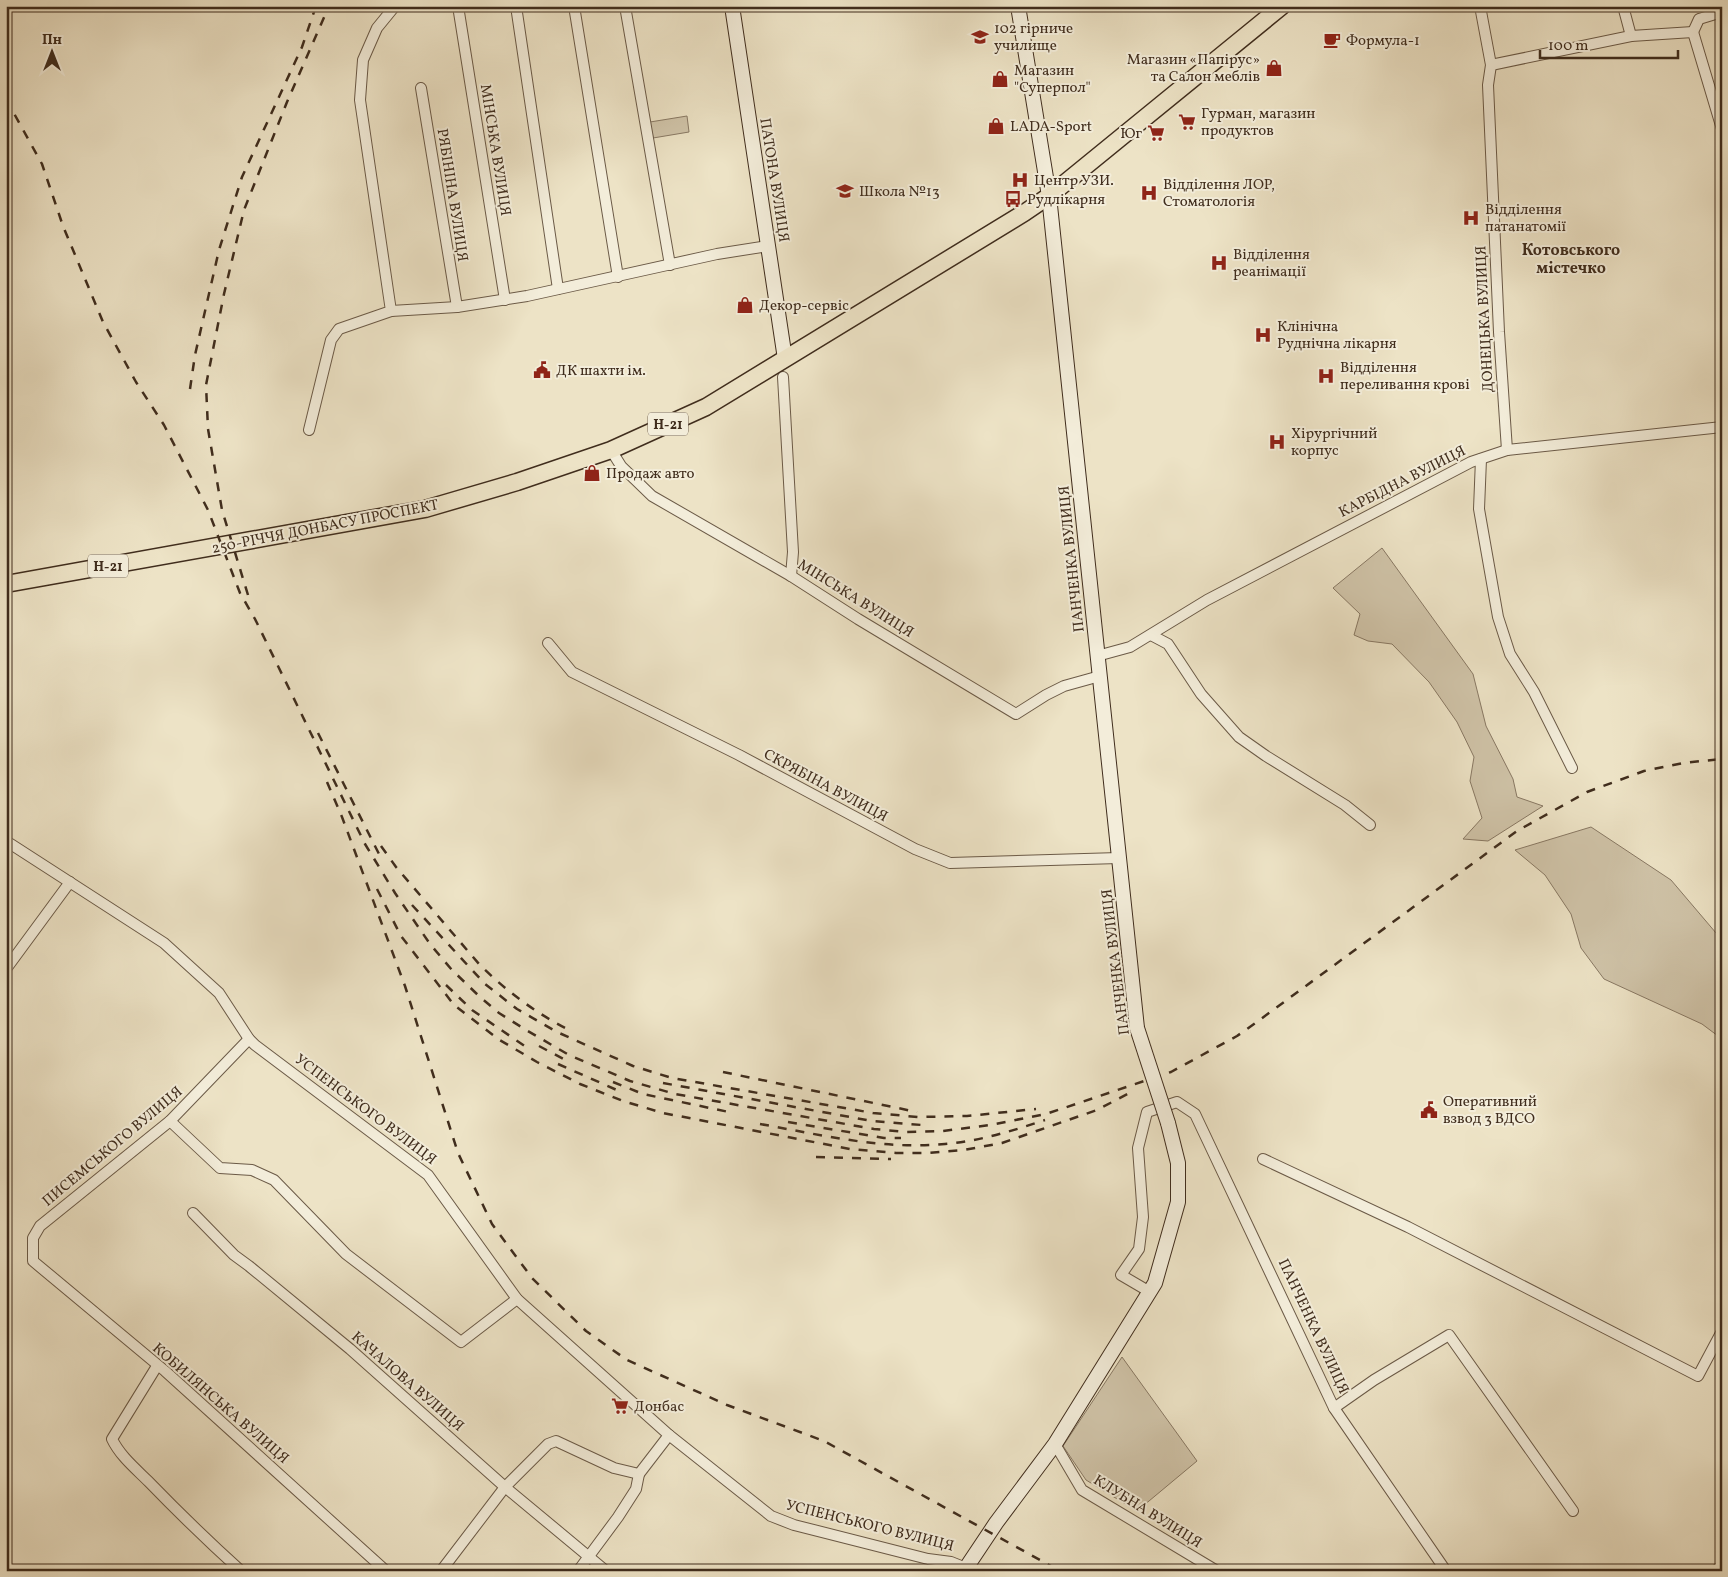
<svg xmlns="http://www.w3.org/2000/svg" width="1728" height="1577" viewBox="0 0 1728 1577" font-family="Vollkorn,serif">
  <rect width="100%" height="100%" fill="#ede3c6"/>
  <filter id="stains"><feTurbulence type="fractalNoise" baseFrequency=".004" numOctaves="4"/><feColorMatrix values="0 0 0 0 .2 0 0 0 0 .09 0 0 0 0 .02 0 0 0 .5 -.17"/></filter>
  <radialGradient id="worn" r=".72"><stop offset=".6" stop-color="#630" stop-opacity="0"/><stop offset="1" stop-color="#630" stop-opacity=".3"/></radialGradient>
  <g fill="#d0c4a9" stroke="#887863">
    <path d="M687,116l2,16 -36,6 -3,-16z"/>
    <path d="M1382,548l91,126 13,52 27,53 4,18 26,9 -55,35 -25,-2 19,-21 -12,-37 4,-24 -17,-35 -28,-40 -37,-38 -24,-3 -14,-6 6,-21 -27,-26z"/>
    <path d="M1591,827l80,53 51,60v99l-20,-15 -98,-45 -23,-31 -10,-34 -26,-39 -30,-25z"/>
    <path d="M1122,1357l75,104 -60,50 -51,-31 -23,-34z"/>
  </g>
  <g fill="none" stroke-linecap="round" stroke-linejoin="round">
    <g stroke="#6b5a47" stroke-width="12">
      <g id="street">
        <path d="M458,6l47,294"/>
        <path d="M516,6l42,283"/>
        <path d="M574,6l44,271"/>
        <path d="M625,6l45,259"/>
        <path d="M1480,6l11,59 -3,20 11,247 8,118"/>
        <path d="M1623,6l8,30"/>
        <path d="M1693,32l29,97"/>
        <path d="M1693,32l6,-13 23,-7"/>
        <path d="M1491,65l140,-29 62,-4"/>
        <path d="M421,88l36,219"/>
        <path d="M391,311l66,-4 70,-11 190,-42 51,-8"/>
        <path d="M783,377l10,175 -2,24"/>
        <path d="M309,430l22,-90 8,-11 52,-18 -31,-211 3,-40 14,-32 18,-22"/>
        <path d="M611,450l10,16 31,30 139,80 67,43 158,95 30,-19 18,-9 36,-10"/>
        <path d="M1481,459l-2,50 19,108 12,37 24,38 38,76"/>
        <path d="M1151,635l17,9 33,50 38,43 27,19 79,49 25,20"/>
        <path d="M548,643l24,29 167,83 176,94 35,14 169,-5"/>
        <path d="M1097,656l33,-9 77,-47 264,-138 36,-12 215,-23"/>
        <path d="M6,841l158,102 55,50 30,46 6,6 173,130 89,124 152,136 102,81 23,9 134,34 23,3 15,6"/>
        <path d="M6,969l64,-87"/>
        <path d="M249,1039l-79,82 -130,105 -7,12v23l132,110 221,200"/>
        <path d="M170,1121l50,47 32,2 22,10 72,74 115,88 56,-43"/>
        <path d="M1263,1159l145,68 290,149 24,-45"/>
        <path d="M193,1213l41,42 15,11 101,83 155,138 101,84"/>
        <path d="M1150,1292l-29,-17 18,-26 4,-32 -5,-69 9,-36 30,-10 18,12 139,294 112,163"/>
        <path d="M157,1366l-45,73c8,17 24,30 37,43 30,31 60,60 92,89"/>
        <path d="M1334,1408l40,-28 75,-45 124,176"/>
        <path d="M1055,1444l27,46 135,81"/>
        <path d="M441,1571l64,-84 43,-43 8,-3 58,27 25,6 30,-39"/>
        <path d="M578,1571l40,-54 18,-28 3,-15"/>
        <path d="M1715,1571l7,-5"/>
      </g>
    </g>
    <g stroke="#402d1d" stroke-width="16">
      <g id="secondary">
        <path d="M732,6l53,353"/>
        <path d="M1018,6l31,190 88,832"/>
        <path d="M967,1571l-1,-3 30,-45 59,-79 100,-161 23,-81v-39l-10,-40"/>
      </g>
    </g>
    <g stroke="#402d1d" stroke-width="19">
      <path id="primary" d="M6,584l419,-75 92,-27 94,-32 95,-43 318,-194 25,-17 233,-190"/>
    </g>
    <use href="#street" stroke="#f3edda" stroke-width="10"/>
    <use href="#secondary" stroke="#f3edda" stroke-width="14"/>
    <use href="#primary" stroke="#ede3c6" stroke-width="16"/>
    <g stroke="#402d1d" stroke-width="2.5" stroke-dasharray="9 9" stroke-linecap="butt">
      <path d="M6,99l36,65 21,62 40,96 33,60 28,43 44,85 32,83 15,26 110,225 30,49 35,51 22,26 28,27 19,16 27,17 43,25 61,26 45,13 199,35 33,3 36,-1 47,-6 56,-11 125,-42 66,-36 17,-12 263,-193 70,-39 57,-21 39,-8 39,-4"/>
      <path d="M190,389l5,-34 24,-105 23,-73 60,-130 14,-41"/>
      <path d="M248,595l-26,-85 -14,-81 -2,-44 18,-91 20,-84 43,-108 42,-96"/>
      <path d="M318,733l63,125"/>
      <path d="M327,782l15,35 63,169 53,167 34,71 40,54 54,53 41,29 100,45 97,36 236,130"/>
      <path d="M381,846l15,21 83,97c27,27 58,50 92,67"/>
      <path d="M377,889l24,47 53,69 44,34 39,23 43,22 43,17 40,12 187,36 46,4h32l36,-3 38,-7 95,-33 38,-20"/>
      <path d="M412,905l73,79 32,25 40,23 76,34 39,12 201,35 45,4 49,-1 69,-7"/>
      <path d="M446,985l26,25 57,39"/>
      <path d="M539,1046l30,16"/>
      <path d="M558,1064l61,27"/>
      <path d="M723,1072l194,40"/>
      <path d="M613,1082l30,12 86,18"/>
      <path d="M663,1083l209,38 50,4"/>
      <path d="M788,1122l96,16h17"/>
      <path d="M760,1124c62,11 122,26 185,20 35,-3 67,-13 100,-24"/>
      <path d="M816,1157l75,2"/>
    </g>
    <g stroke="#402d1d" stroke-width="16" stroke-linecap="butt">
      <path id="secondary-bridge" d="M1137,1028l31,95"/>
    </g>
    <use href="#secondary-bridge" stroke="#f3edda" stroke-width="14"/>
  </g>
  <defs>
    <g id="university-bare" transform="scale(1.35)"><path d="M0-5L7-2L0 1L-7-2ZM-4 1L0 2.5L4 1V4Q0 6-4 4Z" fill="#8f2418" stroke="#f3edda" stroke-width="2.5" paint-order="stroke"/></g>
    <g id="cafe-bare" transform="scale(1.35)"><path d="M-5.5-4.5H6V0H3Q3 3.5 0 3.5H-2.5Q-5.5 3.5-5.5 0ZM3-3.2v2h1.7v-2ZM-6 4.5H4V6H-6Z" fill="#8f2418" stroke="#f3edda" stroke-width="2.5" paint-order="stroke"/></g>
    <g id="shop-bare" transform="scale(1.35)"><path d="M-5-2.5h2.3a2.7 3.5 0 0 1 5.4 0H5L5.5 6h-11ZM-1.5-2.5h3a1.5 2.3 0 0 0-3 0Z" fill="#8f2418" stroke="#f3edda" stroke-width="2.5" paint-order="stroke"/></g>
    <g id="supermarket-bare" transform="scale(1.35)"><path d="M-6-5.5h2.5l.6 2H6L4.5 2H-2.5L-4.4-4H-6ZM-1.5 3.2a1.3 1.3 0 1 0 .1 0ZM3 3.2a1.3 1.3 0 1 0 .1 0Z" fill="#8f2418" stroke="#f3edda" stroke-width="2.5" paint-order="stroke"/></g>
    <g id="hospital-bare" transform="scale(1.35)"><path d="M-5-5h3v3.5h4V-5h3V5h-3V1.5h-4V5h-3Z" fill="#8f2418" stroke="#f3edda" stroke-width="2.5" paint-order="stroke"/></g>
    <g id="school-bare" transform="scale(1.35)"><path d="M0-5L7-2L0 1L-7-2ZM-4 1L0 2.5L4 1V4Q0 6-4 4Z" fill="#8f2418" stroke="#f3edda" stroke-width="2.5" paint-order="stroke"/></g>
    <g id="bus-bare" transform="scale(1.35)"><path d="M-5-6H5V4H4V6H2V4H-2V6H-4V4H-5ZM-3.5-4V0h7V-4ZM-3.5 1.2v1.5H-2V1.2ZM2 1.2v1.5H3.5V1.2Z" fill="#8f2418" stroke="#f3edda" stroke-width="2.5" paint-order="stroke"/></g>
    <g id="civic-bare" transform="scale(1.35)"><path d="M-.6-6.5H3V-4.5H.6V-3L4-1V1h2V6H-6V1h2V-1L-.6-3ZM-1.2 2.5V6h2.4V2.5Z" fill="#8f2418" stroke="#f3edda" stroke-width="2.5" paint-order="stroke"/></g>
  </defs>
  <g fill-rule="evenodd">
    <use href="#university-bare" x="980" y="37"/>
    <use href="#cafe-bare" x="1332" y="40"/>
    <use href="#shop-bare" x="1274" y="68"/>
    <use href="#shop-bare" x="1000" y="79"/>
    <use href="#supermarket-bare" x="1187" y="122"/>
    <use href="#shop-bare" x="996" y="126"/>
    <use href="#supermarket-bare" x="1156" y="133"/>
    <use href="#hospital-bare" x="1020" y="180"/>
    <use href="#school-bare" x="845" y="191"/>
    <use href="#hospital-bare" x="1149" y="193"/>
    <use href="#bus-bare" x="1013" y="199"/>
    <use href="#hospital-bare" x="1471" y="218"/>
    <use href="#hospital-bare" x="1219" y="263"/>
    <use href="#shop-bare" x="745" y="305"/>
    <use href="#hospital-bare" x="1263" y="335"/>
    <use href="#civic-bare" x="542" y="370"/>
    <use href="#hospital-bare" x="1326" y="376"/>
    <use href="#hospital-bare" x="1277" y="442"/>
    <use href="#shop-bare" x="592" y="473"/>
    <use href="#civic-bare" x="1429" y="1110"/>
    <use href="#supermarket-bare" x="620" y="1406"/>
  </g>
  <g text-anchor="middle" stroke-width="4" stroke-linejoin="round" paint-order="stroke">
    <g fill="#f3edda" stroke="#766756" stroke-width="1">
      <rect x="648" y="412.5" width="40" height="23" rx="4"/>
      <rect x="88" y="554.5" width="40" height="23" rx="4"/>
    </g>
    <g font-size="14" font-weight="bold" fill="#402d1d">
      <text x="668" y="429">Н-21</text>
      <text x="108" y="571">Н-21</text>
    </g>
    <g font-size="15" fill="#402d1d" stroke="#f3edda" text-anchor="start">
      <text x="994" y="33">102 гірниче<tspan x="994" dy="17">училище</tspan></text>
      <text x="1346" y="45">Формула-1</text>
      <text x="1260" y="64" text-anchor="end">Магазин «Папірус»<tspan x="1260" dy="17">та Салон меблів</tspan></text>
      <text x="1014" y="75">Магазин<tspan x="1014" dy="17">"Суперпол"</tspan></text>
      <text x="1201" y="118">Гурман, магазин<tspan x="1201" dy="17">продуктов</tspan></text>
      <text x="1010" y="131">LADA-Sport</text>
      <text x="1142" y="138" text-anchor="end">Юг</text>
      <text x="1034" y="185">Центр УЗИ.</text>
      <text x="1163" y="189">Відділення ЛОР,<tspan x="1163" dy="17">Стоматологія</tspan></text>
      <text x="859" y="196">Школа №13</text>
      <text x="1027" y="204">Рудлікарня</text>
      <text x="1485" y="214">Відділення<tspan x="1485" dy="17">патанатомії</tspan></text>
      <text x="1233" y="259">Відділення<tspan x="1233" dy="17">реанімації</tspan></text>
      <text x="759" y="310">Декор-сервіс</text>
      <text x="1277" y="331">Клінічна<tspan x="1277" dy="17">Руднічна лікарня</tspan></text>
      <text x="1340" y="372">Відділення<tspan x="1340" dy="17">переливання крові</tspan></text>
      <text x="556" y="375">ДК шахти ім.</text>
      <text x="1291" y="438">Хірургічний<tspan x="1291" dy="17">корпус</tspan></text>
      <text x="606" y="478">Продаж авто</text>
      <text x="1443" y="1106">Оперативний<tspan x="1443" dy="17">взвод 3 ВДСО</tspan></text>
      <text x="634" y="1411">Донбас</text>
    </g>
    <g font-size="15" fill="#402d1d" stroke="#f3edda">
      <text transform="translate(496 150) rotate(81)" y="5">МІНСЬКА ВУЛИЦЯ</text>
      <text transform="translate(775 180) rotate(81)" y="5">ПАТОНА ВУЛИЦЯ</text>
      <text transform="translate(453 195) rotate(81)" y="5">РЯБІНІНА ВУЛИЦЯ</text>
      <text transform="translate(1484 319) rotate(-93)" y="5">ДОНЕЦЬКА ВУЛИЦЯ</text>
      <text transform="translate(1402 481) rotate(-27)" y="5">КАРБІДНА ВУЛИЦЯ</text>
      <text transform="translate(325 526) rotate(-11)" y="5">250-РІЧЧЯ ДОНБАСУ ПРОСПЕКТ</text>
      <text transform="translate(1071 559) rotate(-96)" y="5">ПАНЧЕНКА ВУЛИЦЯ</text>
      <text transform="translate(856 598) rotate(32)" y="5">МІНСЬКА ВУЛИЦЯ</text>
      <text transform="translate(826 785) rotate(28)" y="5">СКРЯБІНА ВУЛИЦЯ</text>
      <text transform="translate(1115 962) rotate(-97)" y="5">ПАНЧЕНКА ВУЛИЦЯ</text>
      <text transform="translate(366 1109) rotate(37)" y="5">УСПЕНСЬКОГО ВУЛИЦЯ</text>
      <text transform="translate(112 1146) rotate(-40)" y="5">ПИСЕМСЬКОГО ВУЛИЦЯ</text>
      <text transform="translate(1314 1326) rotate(65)" y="5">ПАНЧЕНКА ВУЛИЦЯ</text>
      <text transform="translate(408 1381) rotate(41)" y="5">КАЧАЛОВА ВУЛИЦЯ</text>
      <text transform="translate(221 1403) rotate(41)" y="5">КОБИЛЯНСЬКА ВУЛИЦЯ</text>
      <text transform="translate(1148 1511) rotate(32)" y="5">КЛУБНА ВУЛИЦЯ</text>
      <text transform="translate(870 1525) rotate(14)" y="5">УСПЕНСЬКОГО ВУЛИЦЯ</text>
    </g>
    <g font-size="16" font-weight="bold" fill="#402d1d" stroke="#f3edda">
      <text x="1571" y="255">Котовського<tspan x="1571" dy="18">містечко</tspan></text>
    </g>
  </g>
  <rect width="1728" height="1577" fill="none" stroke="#ede3c6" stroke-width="25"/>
  <rect x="8" y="8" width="1713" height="1562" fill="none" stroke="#402d1d" stroke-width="2.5"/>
  <rect x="12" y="12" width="1703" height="1552" fill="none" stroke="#402d1d"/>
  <g transform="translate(52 52)" stroke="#f3edda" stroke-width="4" paint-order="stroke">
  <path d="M0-4L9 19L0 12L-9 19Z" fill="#402d1d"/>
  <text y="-8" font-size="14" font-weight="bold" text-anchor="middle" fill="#402d1d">Пн</text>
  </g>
  <path d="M1540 50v8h138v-8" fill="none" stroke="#402d1d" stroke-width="2.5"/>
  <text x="1548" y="50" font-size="15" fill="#402d1d" stroke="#f3edda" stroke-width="4" paint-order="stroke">100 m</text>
  <rect width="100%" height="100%" filter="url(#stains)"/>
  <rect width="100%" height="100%" fill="url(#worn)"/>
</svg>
